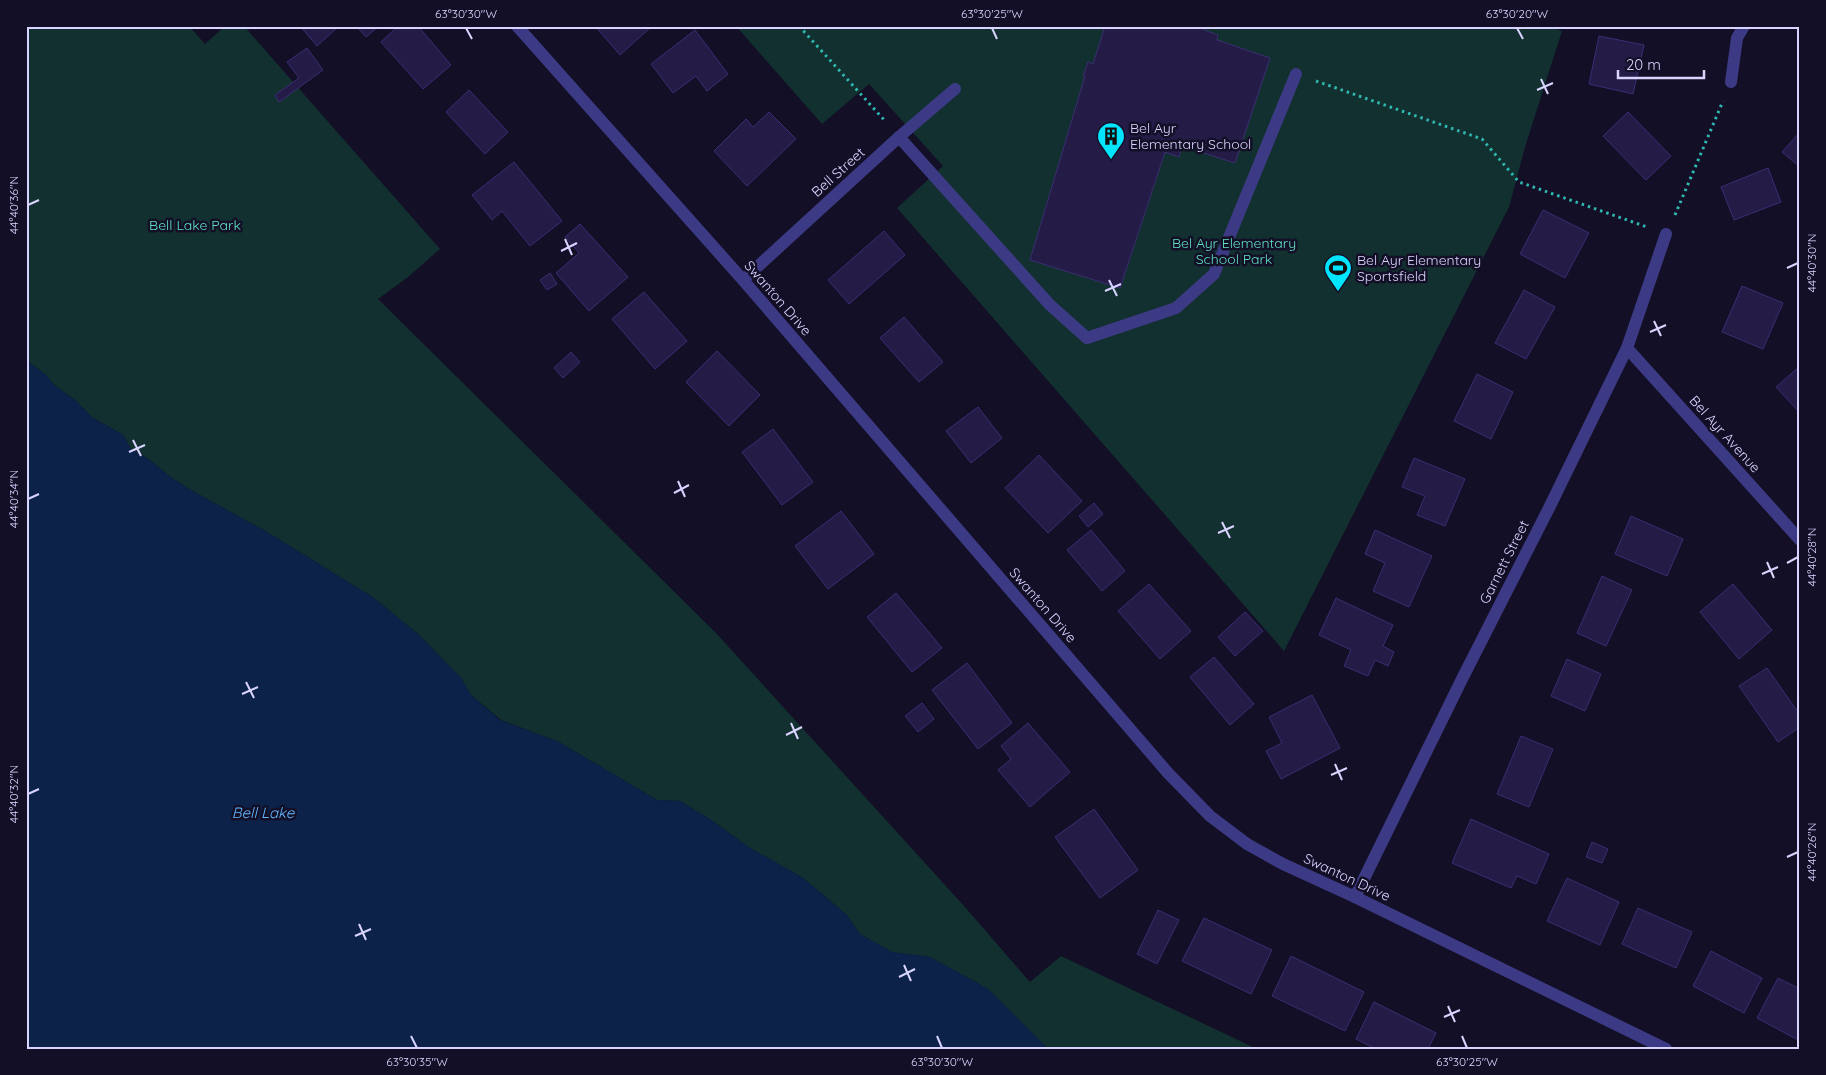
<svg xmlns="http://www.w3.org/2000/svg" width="1826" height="1075" viewBox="0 0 1826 1075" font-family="Quicksand,sans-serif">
  <rect width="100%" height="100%" fill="#130f26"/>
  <g fill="#12302f">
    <path d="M26,26h163l16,18 20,-18h19l196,223 -32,28 -30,22 338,334 248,273 66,76 31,-26 196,93h-209l-60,-60 -58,-32 -38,-5 -32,-18 -13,-19 -44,-37 -53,-30 -39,-28 -31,-19 -23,-1 -98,-58 -58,-22 -30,-25 -10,-17 -42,-43 -45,-37 -107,-66 -78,-43 -21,-14 -21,-17 -16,-9 -8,-14 -31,-18 -16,-16 -22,-16 -8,-10 -20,-15z"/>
    <path d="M736,26h812l14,5 -37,116 -16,60 -225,444 -387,-443 46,-42 -74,-82 -47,40z"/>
  </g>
  <path fill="#0c2248" d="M26,360l20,15 8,10 22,16 16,16 31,18 8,14 16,9 21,17 21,14 78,43 107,66 45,37 42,43 10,17 29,25 59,22 98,58 23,1 31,19 39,28 53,30 44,37 13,19 32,18 38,5 58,32 60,60h-1022z"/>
  <g fill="#241b47" stroke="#3b2d73">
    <path d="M300,26h39l-22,20z"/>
    <path d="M356,26h23l-13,11z"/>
    <path d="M398,26h20l33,39 -28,24 -42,-47z"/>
    <path d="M595,26h57l-32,29z"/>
    <path d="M1105,26h100l-1,4 14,5 -1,5 53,18 -35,105 -53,-17 -3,11 -14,-5 -45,136 -90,-28 55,-184h-2l5,-14 5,2z"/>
    <path d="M695,30l33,44 -21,17 -11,-15 -23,17 -22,-29z"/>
    <path d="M1599,36l45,9 -11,49 -44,-10z"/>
    <path d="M307,48l16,22 -44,32 -4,-7 24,-17 -12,-16z"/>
    <path d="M469,90l39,42 -23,22 -39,-42z"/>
    <path d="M769,112l27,27 -49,47 -33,-35 32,-32 7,8z"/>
    <path d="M1628,112l43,44 -25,24 -43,-44z"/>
    <path d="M1800,132v35l-18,-15z"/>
    <path d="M514,162l48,59 -32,25 -28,-35 -10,9 -20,-25z"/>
    <path d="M1768,168l13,34 -47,18 -13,-33z"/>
    <path d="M1543,210l46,23 -24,45 -45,-24z"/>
    <path d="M580,224l48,53 -39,34 -33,-38 23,-20 -14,-16z"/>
    <path d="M884,231l21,24 -56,49 -21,-24z"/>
    <path d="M550,273l7,11 -10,6 -7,-10z"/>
    <path d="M1742,286l41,17 -20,46 -41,-17z"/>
    <path d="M1524,290l31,17 -29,52 -31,-16z"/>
    <path d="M644,292l43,49 -32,28 -43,-50z"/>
    <path d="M904,317l39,45 -24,20 -39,-44z"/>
    <path d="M717,351l43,44 -31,31 -43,-44z"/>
    <path d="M571,352l9,10 -17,16 -9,-10z"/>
    <path d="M1800,366v47l-24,-26z"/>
    <path d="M1477,374l36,18 -22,47 -37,-18z"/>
    <path d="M978,407l24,31 -31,25 -25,-32z"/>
    <path d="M773,429l40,53 -31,23 -40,-53z"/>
    <path d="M1039,455l43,46 -34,32 -43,-45z"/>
    <path d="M1414,458l51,21 -20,47 -28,-11 8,-19 -23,-9z"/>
    <path d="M1094,503l9,11 -15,13 -9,-11z"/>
    <path d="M841,511l33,43 -46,35 -33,-43z"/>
    <path d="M1631,516l52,23 -16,37 -52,-22z"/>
    <path d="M1091,530l34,41 -23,20 -35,-41z"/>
    <path d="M1375,530l57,26 -23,51 -36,-16 12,-28 -20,-9z"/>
    <path d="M1602,576l30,14 -26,56 -29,-13z"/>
    <path d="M1149,584l42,47 -31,28 -42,-48z"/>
    <path d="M1733,584l39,46 -33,29 -39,-47z"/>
    <path d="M896,593l46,55 -30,24 -45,-55z"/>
    <path d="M1336,598l57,27 -10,21 11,6 -6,14 -13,-6 -7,16 -24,-10 7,-16 -32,-15z"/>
    <path d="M1245,612l18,19 -28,25 -17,-19z"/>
    <path d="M1214,657l40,47 -24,21 -40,-48z"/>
    <path d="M1567,659l34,15 -16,37 -34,-15z"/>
    <path d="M967,663l45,60 -34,26 -46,-59z"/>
    <path d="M1767,668l33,47v12l-22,15 -39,-56z"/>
    <path d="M1312,695l28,53 -59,31 -15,-28 16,-8 -13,-26z"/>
    <path d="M922,703l12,16 -16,13 -13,-16z"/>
    <path d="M1028,723l42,49 -40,35 -32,-37 13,-11 -10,-13z"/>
    <path d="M1521,736l32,13 -24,58 -32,-13z"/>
    <path d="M1094,809l44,61 -38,28 -45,-61z"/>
    <path d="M1471,819l78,35 -13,30 -19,-8 -6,12 -59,-25z"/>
    <path d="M1592,842l16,7 -6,14 -16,-6z"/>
    <path d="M1567,878l52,24 -19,43 -53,-24z"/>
    <path d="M1638,908l54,24 -16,36 -54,-24z"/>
    <path d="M1158,910l21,10 -22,44 -20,-10z"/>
    <path d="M1204,918l68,32 -21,44 -69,-33z"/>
    <path d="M1711,951l51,27 -18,35 -51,-27z"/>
    <path d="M1291,956l73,36 -19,39 -73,-35z"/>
    <path d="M1778,978l22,11v52l-43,-23z"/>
    <path d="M1374,1002l62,31 -8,16h-52l-20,-10z"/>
  </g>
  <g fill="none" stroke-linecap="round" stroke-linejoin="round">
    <g stroke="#2fb8b0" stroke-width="3" stroke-dasharray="2.5 4" stroke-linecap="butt">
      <path d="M799,26l87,96"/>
      <path d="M1316,81l166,58 37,43 128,45"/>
      <path d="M1675,215l48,-114"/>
    </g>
    <path stroke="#3d3a85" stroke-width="12" d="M899,137l151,168 37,33 89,-30 38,-34 82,-200"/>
    <g stroke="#3d3a85" stroke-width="12">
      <path d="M517,26l226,254 425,493 42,43 37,28 36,20 72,33 311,152"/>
      <path d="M1731,82l6,-44 7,-12"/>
      <path d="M743,280l156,-143 56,-48"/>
      <path d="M1627,348l173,192"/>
      <path d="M1355,897l107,-218 88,-173 77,-158 39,-114"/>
    </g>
  </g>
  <path fill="none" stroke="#d9d4ff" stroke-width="2" d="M466,28l6,11M992,28l5,11M1517,28l6,11M1541,79l7,15M1537,90l16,-7M28,205l11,-5M565,239l7,16M561,251l16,-8M1787,268l11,-5M1109,280l8,16M1105,291l16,-7M1654,321l7,15M1650,332l16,-7M133,440l8,16M129,452l16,-7M678,481l7,16M674,493l15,-8M28,499l11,-5M1222,522l8,16M1218,533l16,-7M1767,562l7,16M1787,563l11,-6M1762,574l16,-7M246,682l8,16M242,694l16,-7M791,723l7,16M786,735l16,-8M1335,764l7,16M1331,775l16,-7M28,794l11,-5M1787,857l11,-5M359,924l7,16M355,936l16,-7M904,965l7,16M899,977l16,-8M1448,1006l7,16M1444,1017l16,-7M411,1036l6,12M937,1036l5,12M1462,1036l5,12"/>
  <defs>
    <g id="building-pin" transform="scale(1.4375)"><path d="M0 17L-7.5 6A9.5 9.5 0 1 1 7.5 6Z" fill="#00e5ff" stroke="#130f26"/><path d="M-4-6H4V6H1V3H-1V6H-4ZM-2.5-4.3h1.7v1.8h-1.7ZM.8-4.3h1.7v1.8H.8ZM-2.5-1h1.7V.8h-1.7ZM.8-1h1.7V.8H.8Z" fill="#111"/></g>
    <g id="stadium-pin" transform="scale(1.4375)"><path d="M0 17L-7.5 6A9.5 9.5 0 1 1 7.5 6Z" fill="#00e5ff" stroke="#130f26"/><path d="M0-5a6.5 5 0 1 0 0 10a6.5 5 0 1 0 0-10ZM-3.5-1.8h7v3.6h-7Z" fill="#111"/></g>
  </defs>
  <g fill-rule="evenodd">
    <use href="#building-pin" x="1111" y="136"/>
    <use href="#stadium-pin" x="1338" y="268"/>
  </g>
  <g text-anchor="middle" stroke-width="5" stroke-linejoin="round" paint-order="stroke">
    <g font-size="14" fill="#d9d4ff" stroke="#130f26" text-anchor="start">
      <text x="1130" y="133">Bel Ayr<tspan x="1130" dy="16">Elementary School</tspan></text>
      <text x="1357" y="265">Bel Ayr Elementary<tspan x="1357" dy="16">Sportsfield</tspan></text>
    </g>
    <g font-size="14" fill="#d9d4ff" stroke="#130f26">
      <text transform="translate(838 172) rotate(-42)" y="5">Bell Street</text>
      <text transform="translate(778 298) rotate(49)" y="5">Swanton Drive</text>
      <text transform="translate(1725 434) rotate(48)" y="5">Bel Ayr Avenue</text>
      <text transform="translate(1504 562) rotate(-63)" y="5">Garnett Street</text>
      <text transform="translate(1043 605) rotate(49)" y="5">Swanton Drive</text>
      <text transform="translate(1347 877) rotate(25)" y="5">Swanton Drive</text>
    </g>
    <g font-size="14" fill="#5fe0c0" stroke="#130f26">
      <text x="195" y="230">Bell Lake Park</text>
      <text x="1234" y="248">Bel Ayr Elementary<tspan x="1234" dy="16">School Park</tspan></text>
    </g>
    <g font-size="15" font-style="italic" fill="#62b6ff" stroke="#130f26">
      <text x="263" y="818">Bell Lake</text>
    </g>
  </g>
  <rect width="1826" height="1075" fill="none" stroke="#130f26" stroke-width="55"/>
  <path d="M1618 70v8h86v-8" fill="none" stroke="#d9d4ff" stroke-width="2.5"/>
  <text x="1626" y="70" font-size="15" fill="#d9d4ff" stroke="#130f26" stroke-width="4" paint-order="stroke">20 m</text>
  <rect x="28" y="28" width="1770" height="1020" fill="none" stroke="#d9d4ff" stroke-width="2"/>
  <g font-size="12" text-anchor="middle" fill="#d9d4ff">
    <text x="466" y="18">63°30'30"W</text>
    <text x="992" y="18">63°30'25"W</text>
    <text x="1517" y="18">63°30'20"W</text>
    <text transform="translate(14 205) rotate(-90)" y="4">44°40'36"N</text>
    <text transform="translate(1812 263) rotate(-90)" y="4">44°40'30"N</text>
    <text transform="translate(14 499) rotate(-90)" y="4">44°40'34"N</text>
    <text transform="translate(1812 557) rotate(-90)" y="4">44°40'28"N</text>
    <text transform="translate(14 794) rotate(-90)" y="4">44°40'32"N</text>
    <text transform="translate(1812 852) rotate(-90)" y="4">44°40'26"N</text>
    <text x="417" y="1066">63°30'35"W</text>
    <text x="942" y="1066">63°30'30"W</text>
    <text x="1467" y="1066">63°30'25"W</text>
  </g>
</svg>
